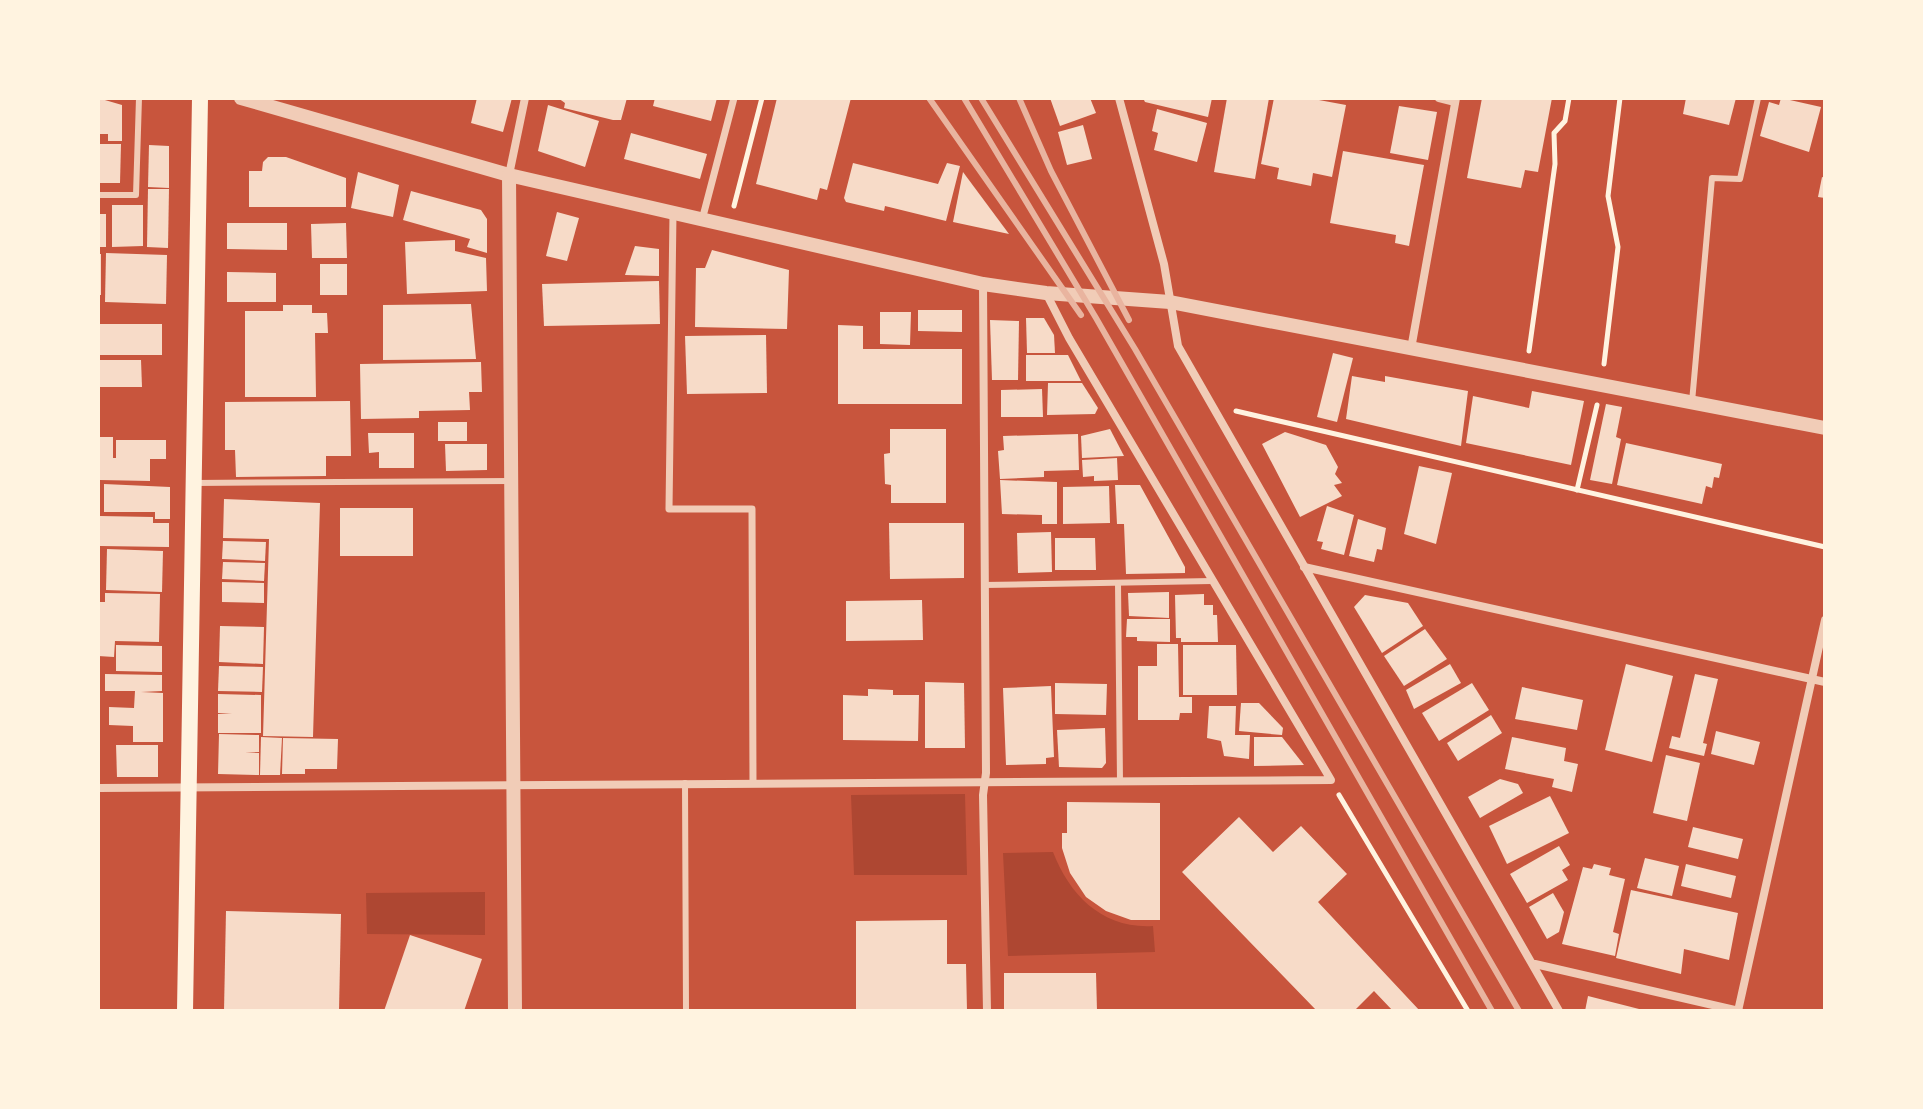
<svg xmlns="http://www.w3.org/2000/svg" width="1923" height="1109" viewBox="0 0 1923 1109" font-family="Jost,sans-serif">
  <rect width="100%" height="100%" fill="#c8553d"/>
  <g fill="#ae4732">
    <path d="M965,794l2,81h-113l-3,-80z"/>
    <path d="M1053,852c17,44 50,77 100,74l2,26 -147,4 -5,-103z"/>
    <path d="M485,892v43l-118,-1 -1,-41z"/>
  </g>
  <g fill="#f7dbc8">
    <path d="M98,98l24,7v36h-14v-7h-10z"/>
    <path d="M477,98h35l-9,34 -32,-9z"/>
    <path d="M558,98h69l-6,22h-8l-49,-12 1,-5z"/>
    <path d="M655,98h62l-6,23 -58,-15z"/>
    <path d="M777,98h74l-24,92 -7,-2 -3,12 -61,-16z"/>
    <path d="M1050,98h40l6,15 -36,13z"/>
    <path d="M1143,98h69l-4,19 -63,-15z"/>
    <path d="M1227,98h42l-14,81 -41,-7z"/>
    <path d="M1274,98h34l38,7 -14,72 -19,-4 -2,13 -34,-7 2,-11 -18,-4z"/>
    <path d="M1482,98h70l-14,74 -13,-2 -4,18 -54,-10z"/>
    <path d="M1686,98h50l-7,27 -46,-11z"/>
    <path d="M1781,98l40,9 -12,45 -49,-16 9,-34 10,3z"/>
    <path d="M548,105l51,16 -14,46 -47,-16z"/>
    <path d="M1399,106l38,6 -9,48 -38,-7z"/>
    <path d="M1157,109l50,14 -10,39 -43,-12 4,-17 -6,-2z"/>
    <path d="M1083,125l9,34 -25,6 -9,-33z"/>
    <path d="M631,133l76,21 -7,25 -76,-20z"/>
    <path d="M100,144h21l-1,39h-21z"/>
    <path d="M149,145l20,1v42l-21,-1z"/>
    <path d="M1343,151l81,14 -15,81 -14,-3 1,-8 -66,-12z"/>
    <path d="M268,157h18l60,21v29h-97v-36h13l1,-9z"/>
    <path d="M853,163l85,21 9,-21 13,3 -14,55 -61,-15 -1,5 -38,-9 -2,-4z"/>
    <path d="M358,172l41,13 -6,32 -42,-9z"/>
    <path d="M963,172l46,62 -56,-12z"/>
    <path d="M1822,177l3,1v20l-7,-1z"/>
    <path d="M148,189h21l-1,59 -21,-1z"/>
    <path d="M411,191l70,19 6,9v34l-20,-6 3,-8 -67,-19z"/>
    <path d="M112,205h31v41l-31,1z"/>
    <path d="M557,212l22,6 -12,43 -21,-5z"/>
    <rect x="98" y="214" width="8" height="33"/>
    <path d="M227,223h60v27l-60,-1z"/>
    <path d="M346,223l1,35h-35l-1,-34z"/>
    <path d="M455,240v11l31,7 1,33 -80,3 -2,-52z"/>
    <path d="M635,246l24,3v27l-34,-1z"/>
    <path d="M712,250l77,20 -2,59 -92,-2 1,-59h9z"/>
    <path d="M106,253l61,2 -1,49 -61,-2z"/>
    <rect x="98" y="254" width="3" height="41"/>
    <rect x="320" y="264" width="27" height="31"/>
    <path d="M227,272l49,1v29h-49z"/>
    <path d="M659,281l1,43 -116,2 -2,-42z"/>
    <path d="M471,304l5,55 -93,1v-55z"/>
    <path d="M283,305h29v8h15l1,20h-13l1,64h-71v-86h38z"/>
    <path d="M918,310h44v22l-44,-1z"/>
    <path d="M880,312h31l-1,33 -30,-1z"/>
    <path d="M1026,318h18l10,17 1,18h-28z"/>
    <path d="M990,320l29,1 -1,59h-26z"/>
    <rect x="98" y="324" width="64" height="31"/>
    <path d="M838,325l25,1v23h99v55h-124z"/>
    <path d="M766,335l1,58 -80,1 -2,-58z"/>
    <path d="M1333,353l20,5 -16,64 -20,-5z"/>
    <path d="M1026,355h42l13,26h-55z"/>
    <path d="M98,360h43l1,27h-44z"/>
    <path d="M481,362l1,30h-13l1,18 -51,1v7l-58,1 -1,-55z"/>
    <path d="M1352,376l33,6v-6l83,15 -7,55 -115,-27z"/>
    <path d="M1048,383h34l16,25 -3,6 -48,1z"/>
    <path d="M1042,389l1,28h-42v-27z"/>
    <path d="M1532,391l52,10 -13,64 -105,-22 7,-47 56,12z"/>
    <path d="M350,401l1,55h-25v20l-90,1 -1,-27h-10v-48z"/>
    <path d="M1606,404l16,3 -6,30 5,2 -9,45 -22,-4z"/>
    <rect x="438" y="422" width="29" height="19"/>
    <path d="M890,429h56v74h-55v-18l-6,-1 -1,-30 6,-1z"/>
    <path d="M1110,429l14,27 -42,2 -1,-22z"/>
    <path d="M1285,432l41,13 12,22 -3,7 7,9 -8,2 8,11 -42,21 -38,-73z"/>
    <path d="M368,433h46v35h-35v-16l-10,1z"/>
    <path d="M1078,434l1,36 -35,1v6l-44,2 -2,-28 6,-1 -1,-14z"/>
    <path d="M98,437h15v21h3v-18h50v19h-16v22l-50,-1z"/>
    <path d="M1626,443l96,21 -3,14 -5,-1 -2,11 -6,-2 -4,18 -85,-19z"/>
    <path d="M445,444h42v26l-41,1z"/>
    <path d="M1117,458l1,22 -24,1v-5l-11,1 -1,-17z"/>
    <path d="M1419,466l33,7 -16,71 -32,-10z"/>
    <path d="M1000,480l57,2v42h-15v-9l-40,-1z"/>
    <path d="M104,484l66,3v32h-15v-7h-51z"/>
    <path d="M1115,485h25l45,82v6l-59,1 -2,-50h-7z"/>
    <path d="M1109,486l1,37 -47,1v-37z"/>
    <path d="M224,499l96,4 -7,234 -50,-1 6,-197 -46,-1z"/>
    <path d="M1327,506l27,9 -10,40 -23,-6 2,-7 -6,-1z"/>
    <rect x="340" y="508" width="73" height="48"/>
    <path d="M100,516l53,1v6h16v24l-69,-1z"/>
    <path d="M1358,519l28,9 -4,22 -5,-1 -3,13 -25,-6z"/>
    <path d="M889,523h75v55l-74,1z"/>
    <path d="M1051,532l1,40 -34,1 -1,-40z"/>
    <path d="M1055,538h40l1,32h-41z"/>
    <path d="M223,541l43,1 -1,19 -43,-2z"/>
    <path d="M107,549l56,2 -1,41 -56,-2z"/>
    <path d="M223,562l42,1 -1,18 -42,-2z"/>
    <path d="M222,582l42,1v20l-42,-1z"/>
    <path d="M1169,592v26l-40,-2 -1,-23z"/>
    <path d="M105,593l55,1 -1,48 -44,-1 -1,16 -16,-1v-54h7z"/>
    <path d="M1204,594v11h9v10h4l1,27h-37v-4h-5l-1,-43z"/>
    <path d="M1365,595l43,8 15,23 -41,27 -28,-46z"/>
    <path d="M922,600l1,40 -77,1v-40z"/>
    <path d="M1127,619h43v23l-33,-1v-4h-11z"/>
    <path d="M220,626l44,1 -1,37 -44,-2z"/>
    <path d="M1425,629l22,30 -43,27 -20,-30z"/>
    <path d="M1157,644h21l1,53h13v16h-12l-1,7h-41v-54h19z"/>
    <path d="M116,645l46,1v26l-46,-1z"/>
    <path d="M1183,645h53l1,50h-54z"/>
    <path d="M1450,664l11,19 -47,26 -8,-19z"/>
    <path d="M1626,664l47,12 -21,86 -47,-12z"/>
    <path d="M219,666l44,1 -1,25 -44,-1z"/>
    <path d="M105,674l57,1v16l-21,1 22,1v49h-30v-16l-24,-1v-18l25,1 1,-17h-30z"/>
    <path d="M1695,674l23,5 -15,64 4,1 -3,12 -35,-8 3,-12 8,2z"/>
    <path d="M925,682l39,1 1,65h-40z"/>
    <path d="M1055,683l52,1 -1,31 -51,-1z"/>
    <path d="M1472,683l17,27 -50,31 -17,-28z"/>
    <path d="M1051,686l3,71 -8,1v6l-40,1 -3,-77z"/>
    <path d="M1522,687l61,13 -6,30 -62,-11z"/>
    <path d="M868,689l25,1v5h26l-1,46 -75,-1v-45l25,1z"/>
    <path d="M218,694l43,1v38h-43v-19l14,-1h-14z"/>
    <path d="M1241,703h18l24,25 -1,7 -43,-4z"/>
    <path d="M1209,706h27l-1,29h15l-1,24 -25,-3 -3,-15 -14,-3z"/>
    <path d="M1491,715l11,18 -44,28 -11,-18z"/>
    <path d="M1105,728l1,35 -4,5 -43,-1 -2,-37z"/>
    <path d="M1716,731l44,11 -6,23 -43,-11z"/>
    <path d="M219,734l40,1v17l-14,1h14v22l-41,-1z"/>
    <path d="M261,737l21,1 -2,37h-20z"/>
    <path d="M1254,737h28l22,28 -50,1z"/>
    <path d="M1512,737l54,11 -2,13 14,3 -6,28 -20,-5 2,-8 -49,-10z"/>
    <path d="M283,738l55,1 -1,30h-32v5h-23z"/>
    <path d="M116,745h42v32h-41z"/>
    <path d="M1666,755l34,8 -13,58 -34,-8z"/>
    <path d="M1500,779l18,5 5,9 -43,25 -12,-21z"/>
    <path d="M1550,796l19,37 -62,31 -18,-38z"/>
    <path d="M1067,802l93,1v117h-29l-25,-9 -20,-14 -16,-24 -8,-25v-15h5z"/>
    <path d="M1239,817l34,35 28,-26 46,48 -29,28 102,109h-27l-19,-20 -20,20h-37l-135,-139z"/>
    <path d="M1693,827l50,12 -5,20 -50,-12z"/>
    <path d="M1559,846l11,19 -8,5 6,10 -41,23 -17,-29z"/>
    <path d="M1645,858l34,8 -7,30 -35,-8z"/>
    <path d="M1594,864l17,4 -2,7 16,4 -12,53 6,2 -4,22 -53,-12 21,-77 9,2z"/>
    <path d="M1686,864l50,12 -5,22 -50,-12z"/>
    <path d="M1631,890l107,23 -9,47 -45,-11 -3,25 -65,-16z"/>
    <path d="M1553,893l11,19 -5,20 -12,7 -18,-32z"/>
    <path d="M226,911l115,3 -2,97h-115z"/>
    <path d="M947,920v44h19l1,47h-111v-90z"/>
    <path d="M410,935l72,24 -18,52h-80z"/>
    <path d="M1004,973h92l1,38h-93z"/>
    <path d="M1588,996l55,14v1h-58z"/>
  </g>
  <g fill="none" stroke-linecap="round" stroke-linejoin="round">
    <g stroke="#fff3e0" stroke-width="5">
      <path d="M734,206l28,-108"/>
      <path d="M1529,351l26,-187 -1,-31 11,-12 4,-23"/>
      <path d="M1604,364l14,-117 -10,-51 12,-98"/>
      <path d="M1236,411l589,136"/>
      <path d="M1577,490l20,-85"/>
      <path d="M1339,795l129,216"/>
    </g>
    <g stroke="#f1ccb7" stroke-width="6">
      <path d="M98,195h38l3,-97"/>
      <path d="M1692,402l20,-224 28,1 18,-81"/>
      <path d="M194,483l317,-2"/>
      <path d="M1118,583l2,199"/>
      <path d="M984,585l228,-4"/>
      <path d="M685,783l1,228"/>
    </g>
    <g stroke="#f1ccb7" stroke-width="7">
      <path d="M673,214l-4,295h83l1,273"/>
      <path d="M702,220l32,-122"/>
    </g>
    <g stroke="#f1ccb7" stroke-width="8">
      <path d="M1119,98l45,166 14,82 381,665"/>
      <path d="M1439,98l16,4"/>
      <path d="M509,175l16,-77"/>
      <path d="M983,284l3,489 -3,22 4,216"/>
      <path d="M1411,349l45,-251"/>
      <path d="M1304,567l521,115"/>
      <path d="M98,788l1233,-8 -262,-442 -23,-45"/>
      <path d="M1535,964l204,47"/>
      <path d="M1738,1011l87,-391"/>
    </g>
    <g stroke="#f1ccb7" stroke-width="14">
      <path d="M241,98l268,77 474,109 63,9 124,9 655,126"/>
      <path d="M509,175l6,836"/>
    </g>
    <path stroke="#fff3e0" stroke-width="16" d="M185,1011l15,-913"/>
    <g stroke="#e9b49f" stroke-width="6">
      <path d="M929,98l152,217"/>
      <path d="M964,98l132,220 396,693"/>
      <path d="M981,98l154,251 384,662"/>
      <path d="M1019,98l32,73 78,149"/>
    </g>
  </g>
  <rect width="1923" height="1109" fill="none" stroke="#fff3e0" stroke-width="200"/>
</svg>
